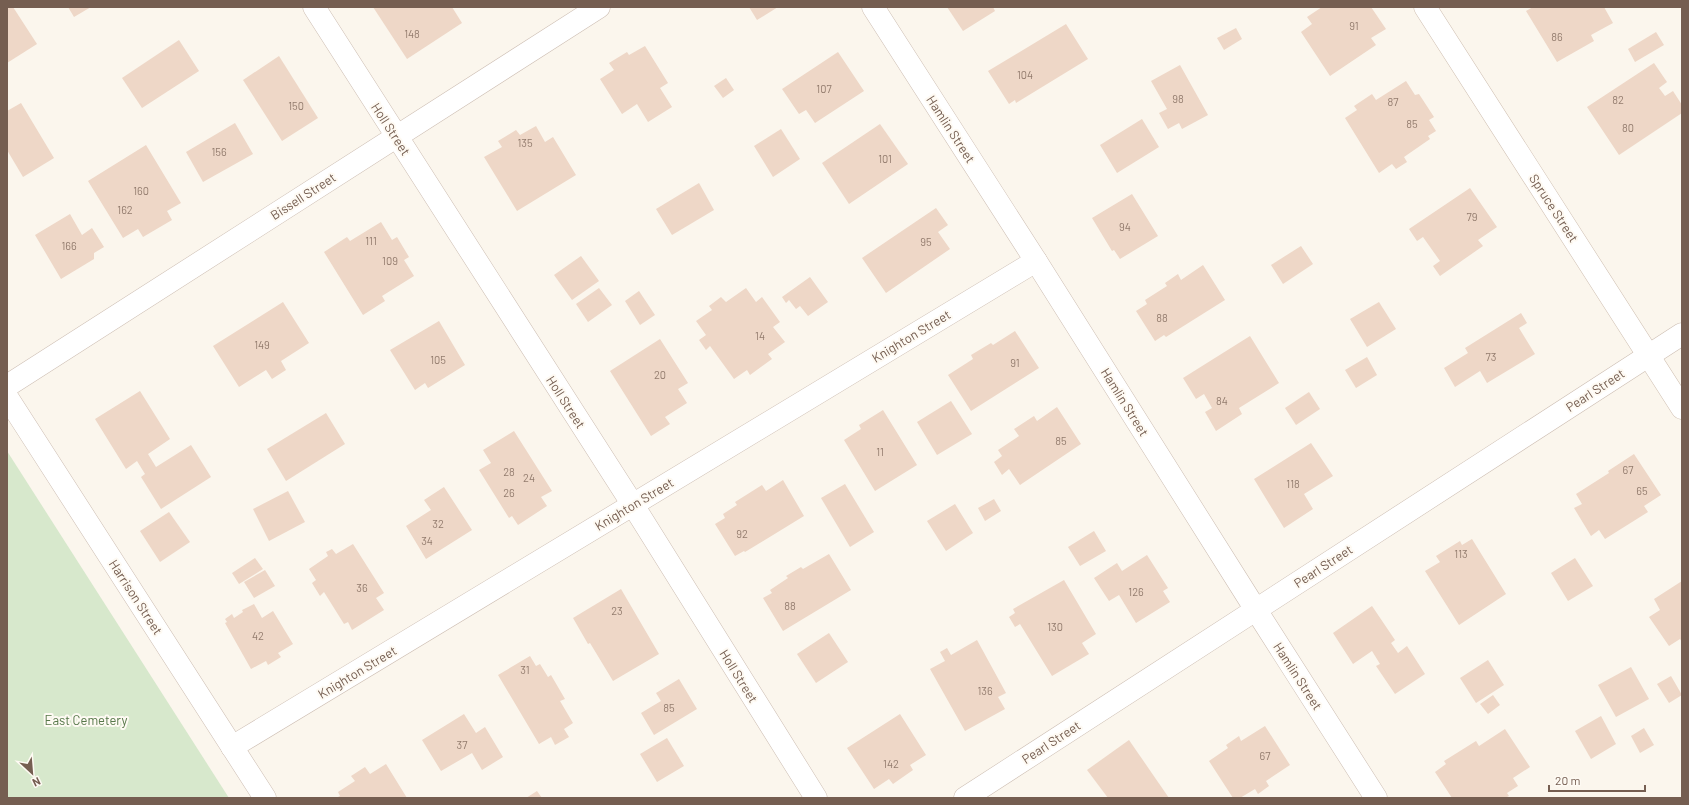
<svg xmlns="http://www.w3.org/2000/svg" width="1689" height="805" viewBox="0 0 1689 805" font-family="Barlow,sans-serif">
  <rect width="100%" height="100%" fill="#fbf6ed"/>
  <path fill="#d7e8cc" d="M7,451l222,347h-222z"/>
  <g fill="#eed7c7">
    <path d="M7,7h6l24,37 -30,19z"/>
    <path d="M68,7h23l-17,10z"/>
    <path d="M373,7h79l10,16 -55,36z"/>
    <path d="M749,7h29l-21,13z"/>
    <path d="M947,7h46l2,4 -32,20z"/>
    <path d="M1322,7h49l15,22 -15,9 5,7 -46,31 -29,-44 11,-8 -5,-7z"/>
    <path d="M1533,7h71l9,16 -22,12 3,6 -37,21 -31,-51z"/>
    <path d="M1066,24l22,35 -72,44 -1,-3 -6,4 -21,-33z"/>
    <path d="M1236,28l6,11 -18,11 -7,-12z"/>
    <path d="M1656,32l8,13 -29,17 -7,-13z"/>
    <path d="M179,40l20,31 -57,37 -20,-30z"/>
    <path d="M645,46l23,37 -8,5 12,19 -24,15 -11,-18 -15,10 -22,-35 14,-9 -5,-7 18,-11 2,3z"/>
    <path d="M838,52l26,39 -49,32 -9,-13 -7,4 -17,-25z"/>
    <path d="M279,56l39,62 -36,23 -39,-61z"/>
    <path d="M1654,63l13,19 -8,6 6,8 8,-5 9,14v8l-63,42 -32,-48z"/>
    <path d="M1180,65l28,50 -26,14 -3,-6 -11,6 -9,-16 8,-4 -16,-28z"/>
    <path d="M726,78l8,12 -11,8 -9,-12z"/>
    <path d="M1406,81l9,14 4,-1 15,23 -5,3 7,11 -8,5 2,3 -26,18 3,5 -11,7 -4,-5 -13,9 -34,-55 12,-8 -3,-4 18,-12 4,6z"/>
    <path d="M21,103l33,55 -31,19 -16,-27v-39z"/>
    <path d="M1142,119l17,28 -42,26 -17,-28z"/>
    <path d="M235,123l18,31 -50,28 -17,-30z"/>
    <path d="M880,124l28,40 -59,40 -27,-41z"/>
    <path d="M536,126l9,16 8,-5 23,38 -59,36 -33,-54 18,-10 -4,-6 18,-11 4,5z"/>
    <path d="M781,129l19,30 -27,18 -19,-31z"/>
    <path d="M146,145l35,58 -14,8 5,9 -29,17 -5,-8 -15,9 -35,-57z"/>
    <path d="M699,183l15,27 -42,25 -16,-26z"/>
    <path d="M1470,188l27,39 -19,13 5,6 -43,30 -7,-10 7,-5 -17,-24 -6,4 -8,-12z"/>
    <path d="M1132,194l26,42 -38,23 -6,-9 -2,1 -20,-33z"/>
    <path d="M936,208l12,17 -10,7 12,17 -64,44 -24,-35z"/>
    <path d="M70,214l12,21 10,-7 12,19 -10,6v6l-33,20 -26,-44z"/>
    <path d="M381,222l11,18 5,-3 12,20 -5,3 10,16 -32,20 3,5 -22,14 -39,-63 23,-15 3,4z"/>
    <path d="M1301,246l12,18 -30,20 -12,-19z"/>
    <path d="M581,256l18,25 -27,19 -18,-25z"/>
    <path d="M1203,265l22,35 -59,37 -2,-2 -9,6 -19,-30 11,-7 -2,-4 22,-14 -2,-3 13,-9 3,6z"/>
    <path d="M810,277l18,25 -20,14 -8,-10 -4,3 -7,-9 -3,3 -4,-6z"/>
    <path d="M599,288l13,17 -24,17 -12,-18z"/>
    <path d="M746,288l10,14 6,-5 18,25 -7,5 12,15 -17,12 4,5 -22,16 -3,-5 -13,9 -24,-33 -4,4 -7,-10 7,-5 -10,-14 16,-11 -3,-4 12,-9 5,5z"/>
    <path d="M639,291l16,24 -15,10 -15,-24z"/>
    <path d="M283,302l26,41 -28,18 5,9 -14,9 -6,-9 -27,17 -26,-41z"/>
    <path d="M1379,302l17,27 -29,18 -17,-28z"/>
    <path d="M1521,313l6,10 -8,5 16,26 -48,29 -7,-12 -25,16 -11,-19 24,-15 -3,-5z"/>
    <path d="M439,321l26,44 -37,23 -3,-5 -10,7 -25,-40z"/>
    <path d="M1015,331l24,37 -68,43 -23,-36 25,-16 -2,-4 20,-12 2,2z"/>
    <path d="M1250,336l29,47 -40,25 3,6 -26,17 -11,-19 7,-4 -8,-14 -8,5 -13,-21z"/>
    <path d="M660,339l28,44 -10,6 9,14 -22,14 5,7 -19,12 -41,-65z"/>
    <path d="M1367,357l10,18 -21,13 -11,-18z"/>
    <path d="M140,391l30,48 -22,15 8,13 35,-22 20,32 -50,32 -20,-32 4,-3 -8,-13 -11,8 -31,-50z"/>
    <path d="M1309,392l11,17 -24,16 -11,-17z"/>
    <path d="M951,401l21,33 -35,21 -20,-33z"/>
    <path d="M1057,407l24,37 -61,41 -11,-16 -7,6 -8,-13 8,-6 -4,-6 21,-14 -5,-7 20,-13 3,5z"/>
    <path d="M883,410l34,55 -42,26 -31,-51 17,-11 -2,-4z"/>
    <path d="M326,413l19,31 -59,37 -19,-32z"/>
    <path d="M514,431l38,60 -11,6 6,9 -29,19 -6,-9 -3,2 -30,-48 12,-7 -8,-13z"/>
    <path d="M1311,443l22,33 -29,18 9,15 -29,19 -30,-49z"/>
    <path d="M1634,454l27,41 -17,11 4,6 -43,27 -6,-9 -8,6 -17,-28 8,-4 -6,-10 33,-21 -1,-2z"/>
    <path d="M783,480l21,36 -59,36 -1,-1 -9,5 -20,-32 10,-6 -2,-4 14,-9 -2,-3 27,-17 4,6z"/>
    <path d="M845,484l29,48 -24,15 -29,-49z"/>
    <path d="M444,487l28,43 -46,29 -20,-33 25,-16 -7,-10z"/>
    <path d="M288,491l17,31 -36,19 -16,-32z"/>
    <path d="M994,499l7,12 -16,10 -7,-13z"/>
    <path d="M955,504l18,29 -27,18 -19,-30z"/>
    <path d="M169,512l21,30 -30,20 -20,-31z"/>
    <path d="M1094,531l12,20 -26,15 -12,-19z"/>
    <path d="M1472,539l34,55 -47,31 -34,-54 15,-9 -4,-6 24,-15 2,4z"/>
    <path d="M353,544l31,49 -8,5 8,12 -32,20 -4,-8 -4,2 -20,-32 -4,4 -8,-13 4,-3 -7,-11 19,-13 -2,-4 6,-3 4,5z"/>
    <path d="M829,554l22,36 -68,41 -20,-33 9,-5 -2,-3 18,-12 -2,-2 15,-9 2,2z"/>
    <path d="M1147,555l21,33 -5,3 7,11 -34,21 -17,-28 -10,6 -15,-23 23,-15 5,8z"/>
    <path d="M255,558l8,11 -24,15 -7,-11z"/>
    <path d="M1575,558l18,28 -25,15 -17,-28z"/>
    <path d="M265,570l10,16 -21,12 -10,-16z"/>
    <path d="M1064,580l32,54 -14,9 7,11 -37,22 -32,-52 -5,3 -6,-10 6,-4 -2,-4z"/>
    <path d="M1682,581v61l-2,-3 -11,7 -20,-29 11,-7 -6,-11z"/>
    <path d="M621,589l38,65 -46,27 -23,-38 -2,1 -15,-26z"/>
    <path d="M254,604l8,14 11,-7 20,33 -15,9 3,4 -13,8 -2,-4 -15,8 -26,-46 2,-1 -2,-3 7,-5 2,4 9,-6 -1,-2z"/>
    <path d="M1372,606l23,34 -4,3 7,10 9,-7 18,28 -30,20 -19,-28 4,-2 -8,-13 -19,13 -20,-31z"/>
    <path d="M829,633l19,29 -32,21 -19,-29z"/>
    <path d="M977,640l29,53 -8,4 7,12 -40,22 -35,-62 15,-8 -5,-9 7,-4 4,7z"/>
    <path d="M530,656l6,10 4,-2 8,13 3,-2 14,24 -5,2 13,22 -9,6 5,8 -14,8 -4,-8 -12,7 -41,-69z"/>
    <path d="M1488,660l16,25 -28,18 -16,-25z"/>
    <path d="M1631,667l18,32 -33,18 -18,-32z"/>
    <path d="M1671,676l11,19 -13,8 -12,-19z"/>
    <path d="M679,679l18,30 -43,26 -13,-22 20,-12 -5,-8z"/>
    <path d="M1493,695l7,10 -12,9 -8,-10z"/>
    <path d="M464,714l12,19 9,-6 18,30 -21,13 -10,-17 -31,18 -19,-31z"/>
    <path d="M900,714l26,41 -16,10 3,5 -20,14 -4,-5 -15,10 -27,-41z"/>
    <path d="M1601,716l15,28 -25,15 -16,-28z"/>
    <path d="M1265,726l25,39 -24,16 3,5 -11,8 -3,-5 -15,9h-7l-24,-37 19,-13 -2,-3 13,-9 2,5z"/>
    <path d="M1644,728l10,17 -14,8 -9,-17z"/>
    <path d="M1505,729l25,38 -17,11 5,8 -11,7 2,3 -4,2h-53l-17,-26 11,-8 -2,-3 32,-20 3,5z"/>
    <path d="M667,738l17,28 -27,16 -17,-28z"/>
    <path d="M1129,740l40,58h-61l-21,-28z"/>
    <path d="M386,764l21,34h-71l4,-2 -2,-4 17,-11 -4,-5 14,-9 5,7z"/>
    <path d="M537,791l5,7h-16z"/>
  </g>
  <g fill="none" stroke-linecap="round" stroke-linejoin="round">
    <g stroke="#cdbeb3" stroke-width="23">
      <g id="street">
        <path d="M314,7l319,498 183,293"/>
        <path d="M873,7l163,254 220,349 120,188"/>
        <path d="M7,386l592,-379"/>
        <path d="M7,397l258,401"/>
        <path d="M232,747l804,-486"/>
        <path d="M965,798l717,-464"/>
      </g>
    </g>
    <g stroke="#cfbfb1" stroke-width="23">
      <path id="secondary" d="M1425,7l257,401"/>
    </g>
    <use href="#street" stroke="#fff" stroke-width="22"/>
    <use href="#secondary" stroke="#fff" stroke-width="22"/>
  </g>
  <g text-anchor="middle" stroke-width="4" stroke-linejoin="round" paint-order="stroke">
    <g font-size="11" fill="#937c6e">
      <text x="1354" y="30">91</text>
      <text x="412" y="38">148</text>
      <text x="1557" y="41">86</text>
      <text x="1025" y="79">104</text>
      <text x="824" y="93">107</text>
      <text x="1178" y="103">98</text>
      <text x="1618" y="104">82</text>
      <text x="1393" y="106">87</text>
      <text x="296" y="110">150</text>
      <text x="1412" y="128">85</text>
      <text x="1628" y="132">80</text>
      <text x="525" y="147">135</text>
      <text x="219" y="156">156</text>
      <text x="885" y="163">101</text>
      <text x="141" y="195">160</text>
      <text x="125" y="214">162</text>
      <text x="1472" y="221">79</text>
      <text x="1125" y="231">94</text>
      <text x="371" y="245">111</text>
      <text x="926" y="246">95</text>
      <text x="69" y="250">166</text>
      <text x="390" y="265">109</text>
      <text x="1162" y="322">88</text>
      <text x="760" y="340">14</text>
      <text x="262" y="349">149</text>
      <text x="1491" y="361">73</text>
      <text x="438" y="364">105</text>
      <text x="1015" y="367">91</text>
      <text x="660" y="379">20</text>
      <text x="1222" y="405">84</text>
      <text x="1061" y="445">85</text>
      <text x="880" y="456">11</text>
      <text x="1628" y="474">67</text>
      <text x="509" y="476">28</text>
      <text x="529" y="482">24</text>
      <text x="1293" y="488">118</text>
      <text x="1642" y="495">65</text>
      <text x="509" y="497">26</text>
      <text x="438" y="528">32</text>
      <text x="742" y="538">92</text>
      <text x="427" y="545">34</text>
      <text x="1461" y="558">113</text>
      <text x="362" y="592">36</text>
      <text x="1136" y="596">126</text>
      <text x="790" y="610">88</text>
      <text x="617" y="615">23</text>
      <text x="1055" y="631">130</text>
      <text x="258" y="640">42</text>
      <text x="525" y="674">31</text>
      <text x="985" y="695">136</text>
      <text x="669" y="712">85</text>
      <text x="462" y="749">37</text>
      <text x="1265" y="760">67</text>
      <text x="891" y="768">142</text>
    </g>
    <g font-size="13" fill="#755e51" stroke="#fefaf3">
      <text transform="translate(391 129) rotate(57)" y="5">Holl Street</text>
      <text transform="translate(951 129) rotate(57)" y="5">Hamlin Street</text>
      <text transform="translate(303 196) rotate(-33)" y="5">Bissell Street</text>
      <text transform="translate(1554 208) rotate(57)" y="5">Spruce Street</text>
      <text transform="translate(911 336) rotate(-31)" y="5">Knighton Street</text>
      <text transform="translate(1595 390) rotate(-33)" y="5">Pearl Street</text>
      <text transform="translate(566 402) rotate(57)" y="5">Holl Street</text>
      <text transform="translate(1125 402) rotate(58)" y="5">Hamlin Street</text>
      <text transform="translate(634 504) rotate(-31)" y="5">Knighton Street</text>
      <text transform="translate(1323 566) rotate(-33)" y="5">Pearl Street</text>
      <text transform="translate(136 597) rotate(57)" y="5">Harrison Street</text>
      <text transform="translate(357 672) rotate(-31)" y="5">Knighton Street</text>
      <text transform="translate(739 676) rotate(58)" y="5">Holl Street</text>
      <text transform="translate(1298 676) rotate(57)" y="5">Hamlin Street</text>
      <text transform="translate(1051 742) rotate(-33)" y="5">Pearl Street</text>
    </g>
    <g font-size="13" fill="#57784a" stroke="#fefaf3">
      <text x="86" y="725">East Cemetery</text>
    </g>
  </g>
  <rect width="1689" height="805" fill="none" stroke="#755e51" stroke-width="16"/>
  <g transform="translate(32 773) rotate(154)" stroke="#fefaf3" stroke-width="3" paint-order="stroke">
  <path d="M0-3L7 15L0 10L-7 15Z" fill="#755e51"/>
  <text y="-6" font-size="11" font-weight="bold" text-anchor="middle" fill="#755e51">N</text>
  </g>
  <path d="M1549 785v6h96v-6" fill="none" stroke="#755e51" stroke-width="2"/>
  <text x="1555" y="785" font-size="12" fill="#755e51" stroke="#fefaf3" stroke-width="3" paint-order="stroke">20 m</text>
</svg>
